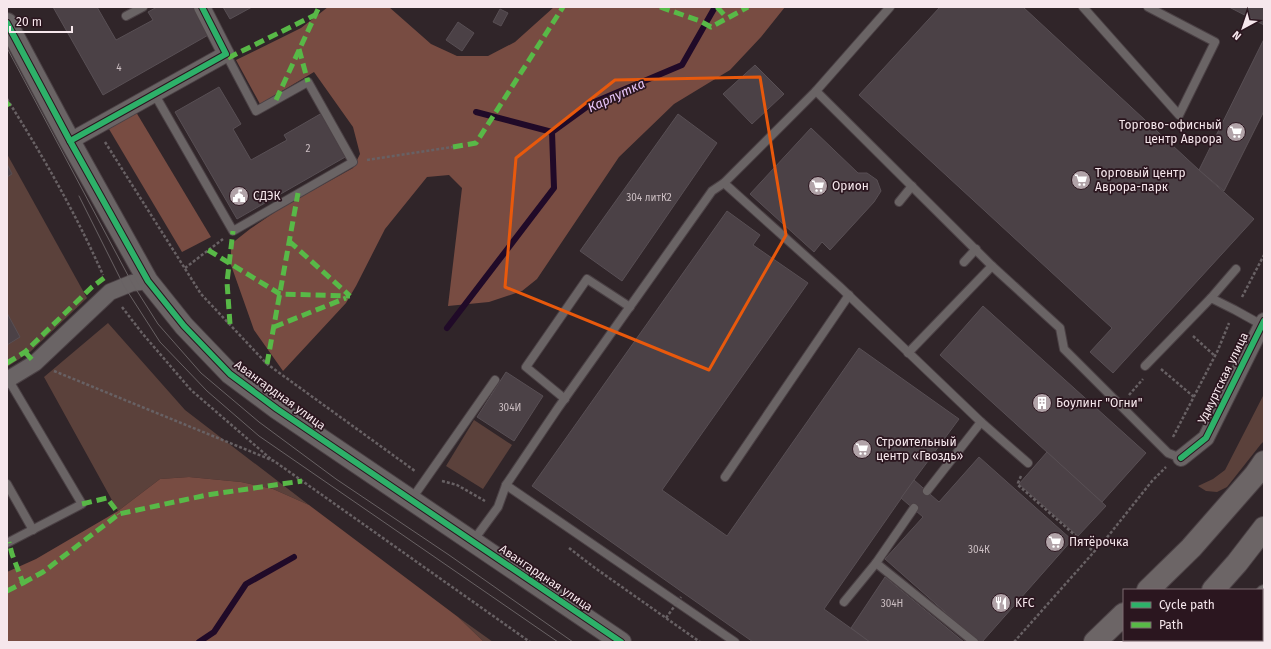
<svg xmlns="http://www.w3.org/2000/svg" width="1271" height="649" viewBox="0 0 1271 649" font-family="'Fira Sans',sans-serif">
  <rect width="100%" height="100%" fill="#302529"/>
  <g fill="#5b413b">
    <path d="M7,154l80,144 -57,54 -23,15z"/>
    <path d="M108,323l77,87 124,95 -36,-16 -32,-7 -52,-5 -29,2 -42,32 -74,-134z"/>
    <path d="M1264,394v47l-3,3 -34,43 -10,5 -11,-1 -8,-5 15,-7 12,-9z"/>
    <path d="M474,420l38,25 -29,44 -37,-23z"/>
    <path d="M458,617l35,25h-9z"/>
  </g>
  <g fill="#784c42">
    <path d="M328,7h61l42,37 26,12h31l27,-14 39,-35h231l-24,30 -31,33 -56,34 -55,53 -82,122 -15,12 -33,11 -41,4 14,-118 -13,-13 -22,2 -42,52 -29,57 -10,17 -63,68 -29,-41 -23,-65v-21l19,-15 31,-21 72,-40 7,-14 -7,-27 -39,-55 -54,32 -24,-44 65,-32z"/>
    <path d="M136,112l75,125 -29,15 -73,-123z"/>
    <path d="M189,477l52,5 32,7 36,16 149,112 26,25h-477v-70l29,-13 82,-48 42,-32z"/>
  </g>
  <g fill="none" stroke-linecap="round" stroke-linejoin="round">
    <g stroke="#200a28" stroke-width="6">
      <path d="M476,112l76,20"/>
      <path d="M447,328l107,-140 -2,-56 40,-29 90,-38 33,-58"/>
      <path d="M199,642l15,-10 32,-48 48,-27"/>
    </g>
  </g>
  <g fill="#4b4146" stroke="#584f54">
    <path d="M53,7h44l19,33 37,-20 -5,-8 9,-5h37l16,27 -107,61z"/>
    <path d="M223,7h29l-22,12z"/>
    <path d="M940,7h83l176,163 55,49 -141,154 -23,-21 22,-24 -253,-233z"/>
    <path d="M1229,7h35v18z"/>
    <path d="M500,9l8,4 -7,13 -8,-4z"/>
    <path d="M458,22l16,11 -12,18 -16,-11z"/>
    <path d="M1264,39v72l-40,80 -25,-21z"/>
    <path d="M755,65l29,29 -32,30 -29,-30z"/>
    <path d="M219,87l22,37 -8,5 18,31 36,-20 -3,-5 38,-22 25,43 -110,63 -62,-107z"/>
    <path d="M678,114l39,29 -95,138 -42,-30z"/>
    <path d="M811,128l47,45h9l10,7 4,11 -7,11 -44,48 -8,-8 -8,10 -64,-58z"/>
    <path d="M7,164l5,10 -5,3z"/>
    <path d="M727,211l33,24 -7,10 55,38 -146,207 65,46 132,-188 100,71 -45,61 -90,129 46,33h-117l-221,-156z"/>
    <path d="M983,306l163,147 -44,49 -162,-147z"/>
    <path d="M7,313l13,24 -13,8z"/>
    <path d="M506,372l37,24 -29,45 -37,-24z"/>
    <path d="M1047,452l59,54 -28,30 -59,-52z"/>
    <path d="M979,457l93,83 -90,102h-3l-94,-83 38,-42 -22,-19 13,-18 25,22z"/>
    <path d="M885,577l79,65h-94l-19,-14z"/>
  </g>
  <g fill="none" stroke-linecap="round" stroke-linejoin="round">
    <g stroke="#4b4145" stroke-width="10">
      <g id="service">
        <path d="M1083,7l96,108 36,-73 -67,-35"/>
        <path d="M126,16l17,-9"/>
        <path d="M816,91l74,-84"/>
        <path d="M155,95l78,136 120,-69 -45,-80 -52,29 -30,-57"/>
        <path d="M724,183l116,104 141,135 -54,69"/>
        <path d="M899,202l13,-16"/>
        <path d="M964,262l12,-13"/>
        <path d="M1211,298l25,-29"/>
        <path d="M908,353l84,-87"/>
        <path d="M1145,366l66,-68 24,12 27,15"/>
        <path d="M565,399l-39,-32 61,-88 43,28"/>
        <path d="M981,422l47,41"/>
        <path d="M725,477l124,-182"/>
        <path d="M7,484l26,46"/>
        <path d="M506,485l229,157"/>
        <path d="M411,500l84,-120"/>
        <path d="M914,508l-38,55 98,79"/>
        <path d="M473,541l25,-34 8,-22 52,-77 154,-217 12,-8 92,-92 176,175 68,62 4,21 104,104 13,5"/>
        <path d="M7,543l75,-39 -74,-125"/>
        <path d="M844,602l32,-39"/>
        <path d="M1262,627l2,1"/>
      </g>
    </g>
    <g stroke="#4b4145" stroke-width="18">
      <g id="minor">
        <path d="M70,141l156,-87 -24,-47"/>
        <path d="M7,380l28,-17 75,-71 22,-9 16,-2"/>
        <path d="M1181,458l25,-20 58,-117"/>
        <path d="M1262,596l2,-3"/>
      </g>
    </g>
    <g stroke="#4b4145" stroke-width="22">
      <path id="tertiary" d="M7,23l63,118 78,140 36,45 46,48 47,35 344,233"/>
    </g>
    <g stroke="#4b4145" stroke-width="24">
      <g id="primary">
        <path d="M1148,590l43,-42 64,-73 9,-13"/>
        <path d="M1213,590l24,-27 27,-35"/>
        <path d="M1095,642l29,-28"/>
        <path d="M1164,642l2,-2"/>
      </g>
    </g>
    <g stroke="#686164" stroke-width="2.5" stroke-dasharray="3 2" stroke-linecap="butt">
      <path d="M7,99c36,57 69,115 96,176"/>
      <path d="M105,142l96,152 66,70 148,107"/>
      <path d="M367,160l86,-13"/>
      <path d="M185,268l38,-29"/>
      <path d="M1242,297l22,-42"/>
      <path d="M122,307l20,26 49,57 81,70"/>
      <path d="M1193,336l22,20"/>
      <path d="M1161,369l33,28"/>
      <path d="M54,371l220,90 256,181"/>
      <path d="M1129,395l14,-16"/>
      <path d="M1173,437l45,-87 11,-27"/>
      <path d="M1021,476l-3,7v2l76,67"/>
      <path d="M442,481l15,4 28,16"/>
      <path d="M569,548l26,20 105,74"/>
      <path d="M1014,642l95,-107 43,-54 14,-14"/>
    </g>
    <use href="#service" stroke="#6a6465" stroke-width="8"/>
    <use href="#minor" stroke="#6a6465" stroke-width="16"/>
    <use href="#tertiary" stroke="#6a6465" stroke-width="20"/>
    <use href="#primary" stroke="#6c6566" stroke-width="22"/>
    <g stroke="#696264" stroke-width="1">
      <path d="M7,48l125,235 26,41 43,49 58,49 77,57 113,76 124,87"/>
      <path d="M79,196l45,90 36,56 47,49 52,45 299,206"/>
    </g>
    <path stroke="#686164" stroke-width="2.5" stroke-dasharray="3 2" stroke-linecap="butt" d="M666,618l15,-21"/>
    <g stroke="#58b947" stroke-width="5" stroke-dasharray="10 5" stroke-linecap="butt">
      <path d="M660,7l40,14 11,6 37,-20"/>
      <path d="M717,7l10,11"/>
      <path d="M299,49l9,33"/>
      <path d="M228,58l87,-43"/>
      <path d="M276,100l43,-93"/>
      <path d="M7,105l3,-2"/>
      <path d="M453,147l23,-4 87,-136"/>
      <path d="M289,241l61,55"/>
      <path d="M208,250l72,44 70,2"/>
      <path d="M230,324l-3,-42 6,-51"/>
      <path d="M274,327l72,-29"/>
      <path d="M25,352l10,11"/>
      <path d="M7,363l18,-11 67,-65 12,-9"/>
      <path d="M267,364l31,-171"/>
      <path d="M82,504l25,-6 12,16"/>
      <path d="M23,583l20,-11 76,-58 88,-19 95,-14"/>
      <path d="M7,591l16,-8 -11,-29 -3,-12"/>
    </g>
    <g stroke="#2b161f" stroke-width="8">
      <g id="cycleway">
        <path d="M7,23l63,118 78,140 36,45 46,48 47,35 344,233"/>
        <path d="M70,141l156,-87 -24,-47"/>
        <path d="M1181,458l25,-20 58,-117"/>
      </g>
    </g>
    <use href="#cycleway" stroke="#2db169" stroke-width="6"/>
  </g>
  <path fill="none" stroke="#e8590c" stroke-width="3" stroke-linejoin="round" d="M760,77l26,158 -77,135 -204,-83 11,-129 99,-78z"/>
  <defs>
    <g id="supermarket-disc" transform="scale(1)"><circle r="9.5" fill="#b1a3a8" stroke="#2b161f"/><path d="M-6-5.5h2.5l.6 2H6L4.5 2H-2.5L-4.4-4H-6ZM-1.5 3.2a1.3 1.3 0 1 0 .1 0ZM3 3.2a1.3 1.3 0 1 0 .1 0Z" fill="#fff"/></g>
    <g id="civic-disc" transform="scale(1)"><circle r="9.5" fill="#b1a3a8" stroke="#2b161f"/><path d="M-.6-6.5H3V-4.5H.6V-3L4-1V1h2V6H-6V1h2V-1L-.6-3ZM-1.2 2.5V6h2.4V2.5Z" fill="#fff"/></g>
    <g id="building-disc" transform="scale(1)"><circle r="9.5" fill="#b1a3a8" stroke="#2b161f"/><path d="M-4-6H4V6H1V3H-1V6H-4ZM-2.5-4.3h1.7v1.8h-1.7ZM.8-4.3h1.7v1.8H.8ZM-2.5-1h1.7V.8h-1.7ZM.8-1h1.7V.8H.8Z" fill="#fff"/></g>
    <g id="restaurant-disc" transform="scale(1)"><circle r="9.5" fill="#b1a3a8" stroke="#2b161f"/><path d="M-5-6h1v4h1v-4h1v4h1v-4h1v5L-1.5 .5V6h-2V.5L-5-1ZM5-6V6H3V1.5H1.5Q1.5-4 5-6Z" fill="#fff"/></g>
  </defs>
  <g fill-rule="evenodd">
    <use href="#supermarket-disc" x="1236" y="132"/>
    <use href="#supermarket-disc" x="1081" y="180"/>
    <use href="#supermarket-disc" x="818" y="186"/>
    <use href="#civic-disc" x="239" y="196"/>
    <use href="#building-disc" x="1042" y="403"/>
    <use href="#supermarket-disc" x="862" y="449"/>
    <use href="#supermarket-disc" x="1055" y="542"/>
    <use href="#restaurant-disc" x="1001" y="603"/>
  </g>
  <g text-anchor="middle" stroke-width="3.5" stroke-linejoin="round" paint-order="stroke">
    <g font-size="10" fill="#cbbec2">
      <text x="119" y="71">4</text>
      <text x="308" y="152">2</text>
      <text x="649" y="201">304 литК2</text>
      <text x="510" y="411">304И</text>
      <text x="979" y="553">304К</text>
      <text x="892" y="607">304Н</text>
    </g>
    <g font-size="12" fill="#f6e7ec" stroke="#2b161f" text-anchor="start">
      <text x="1222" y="129" text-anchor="end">Торгово-офисный<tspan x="1222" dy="14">центр Аврора</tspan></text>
      <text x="1095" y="177">Торговый центр<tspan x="1095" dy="14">Аврора-парк</tspan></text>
      <text x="832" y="190">Орион</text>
      <text x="253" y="200">СДЭК</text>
      <text x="1056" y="407">Боулинг "Огни"</text>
      <text x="876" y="446">Строительный<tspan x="876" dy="14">центр «Гвоздь»</tspan></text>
      <text x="1069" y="546">Пятёрочка</text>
      <text x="1015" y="607">KFC</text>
    </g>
    <g font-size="12" fill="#f6e7ec" stroke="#2b161f">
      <text transform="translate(1223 378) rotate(-64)" y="4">Удмуртская улица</text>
      <text transform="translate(280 395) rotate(36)" y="4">Авангардная улица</text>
      <text transform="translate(546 578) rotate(34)" y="4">Авангардная улица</text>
    </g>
    <g font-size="13" font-style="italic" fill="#e6c4f8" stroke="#2b161f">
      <text transform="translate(616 95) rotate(-25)" y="5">Карлутка</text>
    </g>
  </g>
  <rect width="1271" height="649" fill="none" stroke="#f6e7ec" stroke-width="16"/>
  <rect x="1123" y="589" width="140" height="52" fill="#2b161f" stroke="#7c6a71"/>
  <rect x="1131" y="602" width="20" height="6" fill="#2db169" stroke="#7c6a71"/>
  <text x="1159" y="609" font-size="12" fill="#f6e7ec">Cycle path</text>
  <rect x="1131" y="622" width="20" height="6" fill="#58b947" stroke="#7c6a71"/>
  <text x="1159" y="629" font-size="12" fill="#f6e7ec">Path</text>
  <g transform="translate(1243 28) rotate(220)" stroke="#2b161f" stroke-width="3" paint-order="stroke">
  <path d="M0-3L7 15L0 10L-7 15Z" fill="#f6e7ec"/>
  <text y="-6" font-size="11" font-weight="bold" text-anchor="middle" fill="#f6e7ec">N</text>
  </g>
  <path d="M10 26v6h62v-6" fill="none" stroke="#f6e7ec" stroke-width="2"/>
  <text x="16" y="26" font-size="12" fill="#f6e7ec" stroke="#2b161f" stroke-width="3" paint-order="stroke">20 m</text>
</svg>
